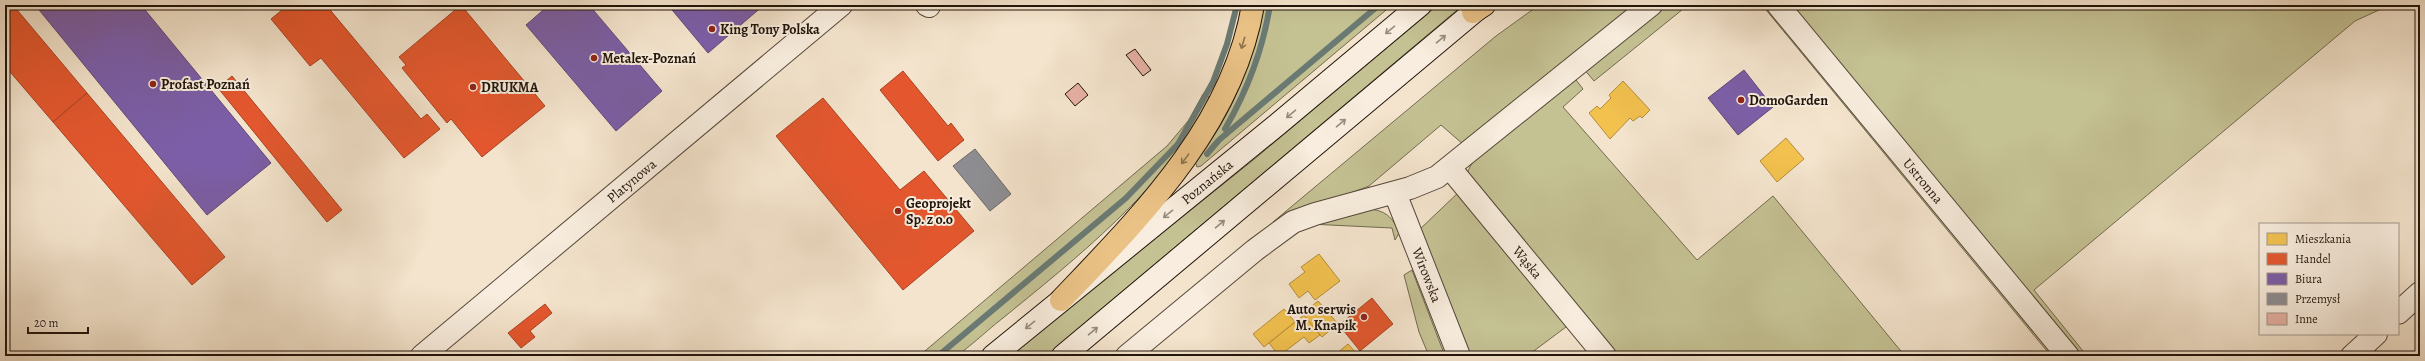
<svg xmlns="http://www.w3.org/2000/svg" width="2425" height="361" viewBox="0 0 2425 361" font-family="Alegreya,serif">
  <rect width="100%" height="100%" fill="#f4e4cd"/>
  <filter id="stains"><feTurbulence type="fractalNoise" baseFrequency=".005" numOctaves="4"/><feColorMatrix values="0 0 0 0 .2 0 0 0 0 .09 0 0 0 0 .02 0 0 0 .5 -.17"/></filter>
  <radialGradient id="worn" r=".72"><stop offset=".6" stop-color="#630" stop-opacity="0"/><stop offset="1" stop-color="#630" stop-opacity=".3"/></radialGradient>
  <g fill="#c4c193" stroke="#726a4e">
    <path d="M1263,5h129l-191,161 -4,1 -2,-6c38,-45 57,-99 68,-156z"/>
    <path d="M1438,5h25l-417,351h-38l244,-195z"/>
    <path d="M1539,5h100l-175,140 -23,-20 -72,61 -96,36 223,-186z"/>
    <path d="M1660,5h28l-94,76 -11,-13z"/>
    <path d="M1762,5h7l290,351h-8z"/>
    <path d="M1788,5h602l-35,16 -321,269 53,66h-11z"/>
    <path d="M1573,76l10,13 -20,18 134,153 76,-64 132,160h-291l-147,-183 5,-10z"/>
    <path d="M1203,94l10,5c-50,91 -135,158 -215,223 -8,6 -36,32 -43,34 -11,3 -25,0 -36,0l248,-210 22,-26z"/>
    <path d="M1460,191l110,133 -43,32h-60l-48,-126z"/>
    <path d="M1368,209c17,1 25,8 31,24l-4,7 -3,-12 -83,-4z"/>
    <path d="M1412,270l33,86h-16l-10,-24 -15,-57z"/>
  </g>
  <g fill="#f2c14e" stroke="#b38d3a">
    <path d="M1623,81l27,29 -8,8 -2,-2 -7,5 -3,-3 -20,21 -21,-26 8,-7 3,3 11,-11 -2,-3z"/>
    <path d="M1786,138l18,21 -27,23 -17,-21z"/>
    <path d="M1319,254l21,27 -25,19 -7,-9 -9,7 -10,-14 16,-12 -4,-5z"/>
    <path d="M1318,301l20,23 -16,13 -20,-23z"/>
    <path d="M1284,309l11,13 -31,25 -11,-13z"/>
    <path d="M1304,315l16,20 -11,8 -5,-6 -25,19 -10,-13z"/>
    <path d="M1348,344l11,12h-22l-1,-2z"/>
  </g>
  <g fill="#e4572e" stroke="#a94323">
    <path d="M5,5h8l74,88 -34,29 -48,-56z"/>
    <path d="M288,5h38l95,114 6,-5 13,15 -36,29 -83,-100 -11,8 -39,-47z"/>
    <path d="M461,5l84,101 -63,51 -31,-38 -4,4 -45,-55 4,-3 -7,-8z"/>
    <path d="M903,71l45,55 3,-3 13,17 -26,21 -58,-71z"/>
    <path d="M232,76l110,134 -15,12 -109,-134z"/>
    <path d="M87,93l138,164 -33,28 -139,-163z"/>
    <path d="M823,98l77,92 24,-19 50,60 -71,59 -127,-154z"/>
    <path d="M1372,298l21,26 -33,27 -21,-26z"/>
    <path d="M545,304l7,9 -22,18 5,6 -14,11 -13,-15z"/>
  </g>
  <g fill="#7b5ea7" stroke="#604878">
    <path d="M35,5h106l130,158 -64,52z"/>
    <path d="M549,5h40l73,86 -46,40 -90,-106z"/>
    <path d="M668,5h96l-56,48z"/>
    <path d="M1744,70l29,37 -35,28 -30,-37z"/>
  </g>
  <path fill="#8d8d92" stroke="#6c6969" d="M975,149l36,45 -21,17 -37,-45z"/>
  <g fill="none" stroke-linecap="round" stroke-linejoin="round">
    <g stroke="#6a7a73" stroke-width="6">
      <path d="M1225,129c22,-38 38,-80 45,-124"/>
      <path d="M1207,154l12,-14 160,-135"/>
      <path d="M938,356l188,-158 52,-54 35,-62 14,-38 10,-39"/>
    </g>
  </g>
  <g fill="#e7b1a4" stroke="#20140a">
    <path d="M1135,49l16,21 -8,6 -17,-21z"/>
    <path d="M1078,83l10,12 -13,11 -10,-12z"/>
  </g>
  <g fill="none" stroke-linecap="round" stroke-linejoin="round">
    <g stroke="#55483b" stroke-width="24">
      <g id="street">
        <path d="M927,5l2,1"/>
        <path id="s1" d="M1778,5l290,351"/>
        <path id="s2" d="M1450,168l155,188"/>
        <path id="s3" d="M1395,193l64,163"/>
        <path d="M2398,313l22,-20"/>
        <path id="s4" d="M422,356l419,-351"/>
        <path d="M1127,356l128,-106 38,-28 22,-8 95,-26 27,-11 214,-172"/>
        <path d="M2352,356l24,-22"/>
      </g>
    </g>
    <g stroke="#20140a" stroke-width="24">
      <g id="secondary">
        <path id="s5" d="M993,356l285,-232 142,-119"/>
        <path d="M1063,356l419,-351"/>
      </g>
    </g>
    <g stroke="#20140a" stroke-width="24">
      <g id="highway">
        <path d="M1473,12l11,-7"/>
        <path d="M1061,300c80,-84 172,-175 192,-295"/>
      </g>
    </g>
    <use href="#street" stroke="#f8edde" stroke-width="22"/>
    <use href="#secondary" stroke="#f8edde" stroke-width="22"/>
    <use href="#highway" stroke="#eac286" stroke-width="22"/>
  </g>
  <defs><path id="oneway-shaft" d="M-6 0H5M1.5-3L5.5 0L1.5 3" fill="none" stroke-width="1.6" stroke-linecap="round" stroke-linejoin="round"/></defs>
  <g stroke="#978b7f">
    <use href="#oneway-shaft" transform="translate(1390 30) rotate(140)"/>
    <use href="#oneway-shaft" transform="translate(1441 39) rotate(-40)"/>
    <use href="#oneway-shaft" transform="translate(1291 114) rotate(140)"/>
    <use href="#oneway-shaft" transform="translate(1341 123) rotate(-40)"/>
    <use href="#oneway-shaft" transform="translate(1168 214) rotate(141)"/>
    <use href="#oneway-shaft" transform="translate(1220 224) rotate(-40)"/>
    <use href="#oneway-shaft" transform="translate(1030 325) rotate(141)"/>
    <use href="#oneway-shaft" transform="translate(1093 331) rotate(-40)"/>
  </g>
  <g stroke="#8f744e">
    <use href="#oneway-shaft" transform="translate(1243 43) rotate(107)"/>
    <use href="#oneway-shaft" transform="translate(1185 159) rotate(127)"/>
  </g>
  <g fill="#8f2418" stroke="#f8edde" stroke-width="1.5">
    <circle cx="712" cy="29" r="4"/>
    <circle cx="594" cy="58" r="4"/>
    <circle cx="153" cy="84" r="4"/>
    <circle cx="473" cy="87" r="4"/>
    <circle cx="1741" cy="100" r="4"/>
    <circle cx="898" cy="211" r="4"/>
    <circle cx="1364" cy="317" r="4"/>
  </g>
  <g text-anchor="middle" stroke-width="4" stroke-linejoin="round" paint-order="stroke">
    <g font-size="14" font-weight="bold" fill="#20140a" stroke="#f8edde" text-anchor="start">
      <text x="720" y="34">King Tony Polska</text>
      <text x="602" y="63">Metalex-Poznań</text>
      <text x="161" y="89">Profast Poznań</text>
      <text x="481" y="92">DRUKMA</text>
      <text x="1749" y="105">DomoGarden</text>
      <text x="906" y="208">Geoprojekt<tspan x="906" dy="16">Sp. z o.o</tspan></text>
      <text x="1356" y="314" text-anchor="end">Auto serwis<tspan x="1356" dy="16">M. Knapik</tspan></text>
    </g>
    <g font-size="14" fill="#20140a" stroke="#f8edde">
      <text dy="5" stroke="none"><textPath href="#s1" startOffset="228">Ustronna</textPath></text>
      <text dy="5" stroke="none"><textPath href="#s4" startOffset="273">Platynowa</textPath></text>
      <text dy="5" stroke="none"><textPath href="#s5" startOffset="276">Poznańska</textPath></text>
      <text dy="5" stroke="none"><textPath href="#s2" startOffset="122">Wąska</textPath></text>
      <text dy="5" stroke="none"><textPath href="#s3" startOffset="88">Wirowska</textPath></text>
    </g>
  </g>
  <rect width="2425" height="361" fill="none" stroke="#f4e4cd" stroke-width="20"/>
  <rect x="6" y="6" width="2413" height="349" fill="none" stroke="#20140a" stroke-width="2"/>
  <rect x="10" y="10" width="2405" height="341" fill="none" stroke="#20140a"/>
  <rect x="2259" y="223" width="140" height="112" fill="#f8edde" stroke="#a29689"/>
  <rect x="2267" y="233" width="20" height="12" fill="#f2c14e" stroke="#a29689"/>
  <text x="2295" y="243" font-size="12" fill="#20140a">Mieszkania</text>
  <rect x="2267" y="253" width="20" height="12" fill="#e4572e" stroke="#a29689"/>
  <text x="2295" y="263" font-size="12" fill="#20140a">Handel</text>
  <rect x="2267" y="273" width="20" height="12" fill="#7b5ea7" stroke="#a29689"/>
  <text x="2295" y="283" font-size="12" fill="#20140a">Biura</text>
  <rect x="2267" y="293" width="20" height="12" fill="#8d8d92" stroke="#a29689"/>
  <text x="2295" y="303" font-size="12" fill="#20140a">Przemysł</text>
  <rect x="2267" y="313" width="20" height="12" fill="#e7b1a4" stroke="#a29689"/>
  <text x="2295" y="323" font-size="12" fill="#20140a">Inne</text>
  <path d="M28 327v6h60v-6" fill="none" stroke="#20140a" stroke-width="2"/>
  <text x="34" y="327" font-size="12" fill="#20140a" stroke="#f8edde" stroke-width="3" paint-order="stroke">20 m</text>
  <rect width="100%" height="100%" filter="url(#stains)"/>
  <rect width="100%" height="100%" fill="url(#worn)"/>
</svg>
